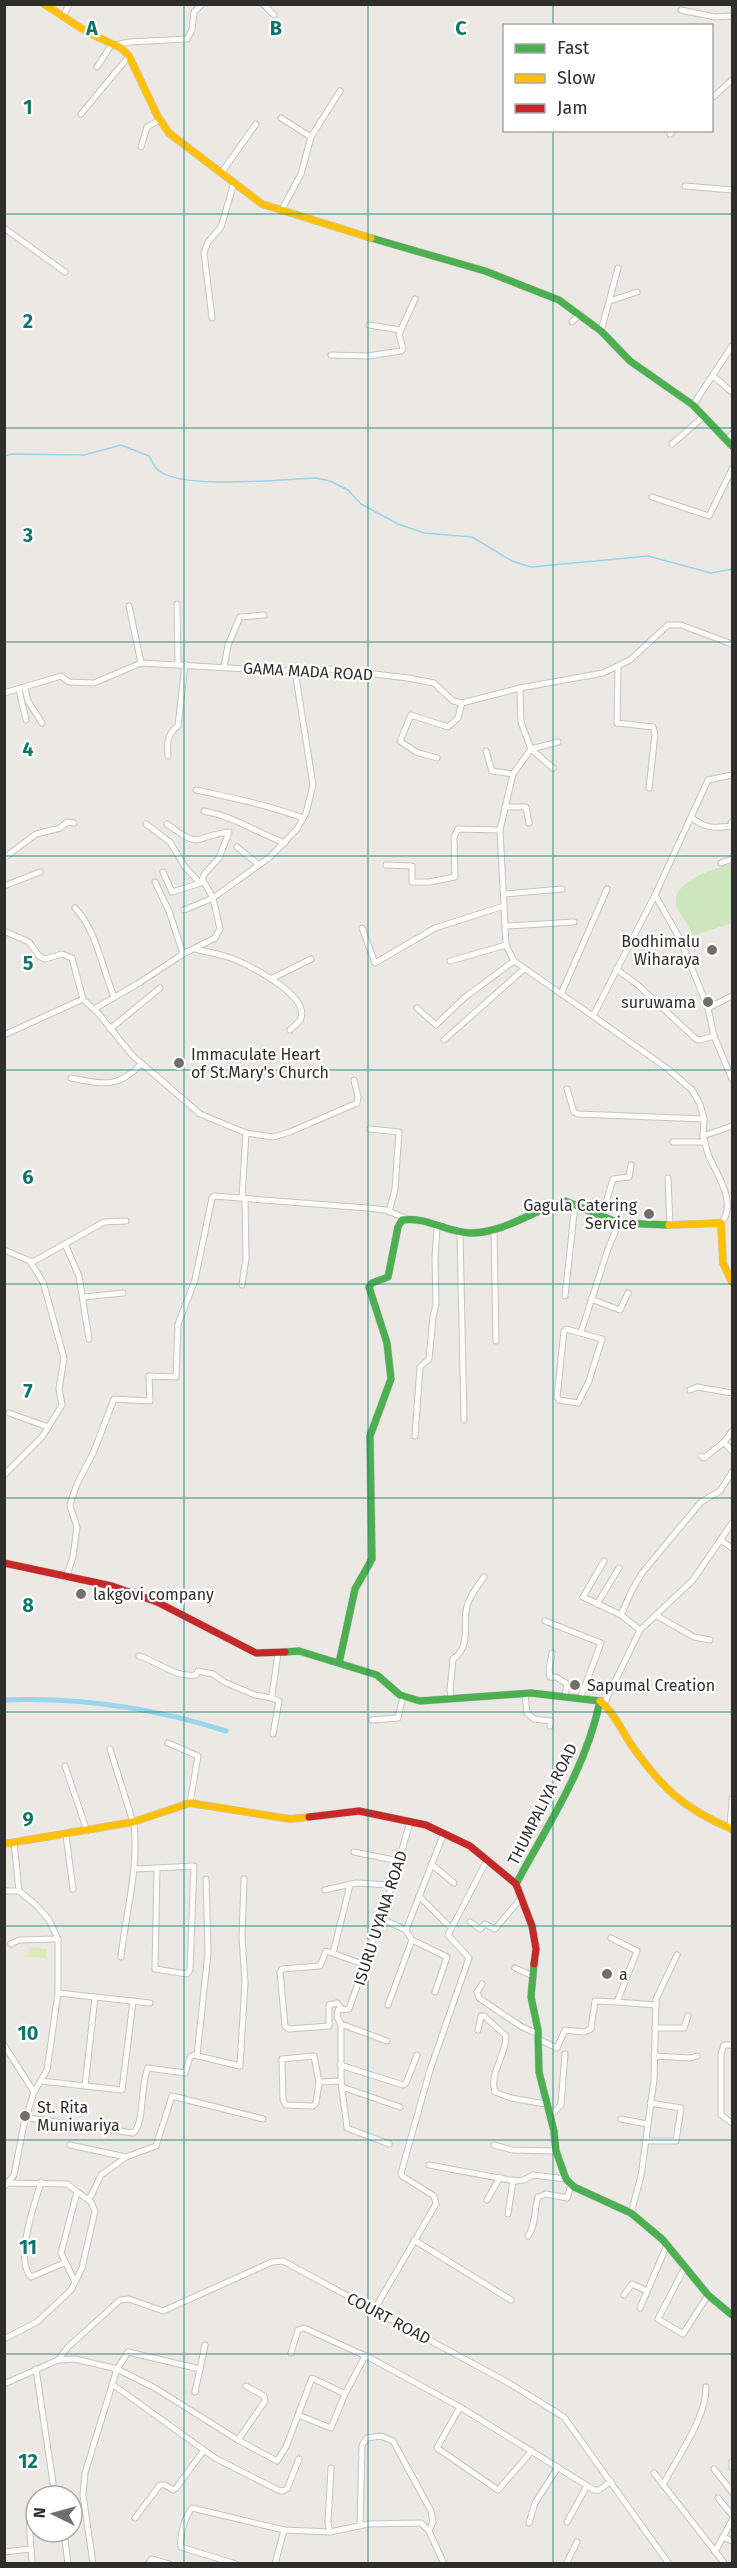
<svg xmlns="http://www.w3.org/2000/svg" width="737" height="2568" viewBox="0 0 737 2568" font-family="'Fira Sans',sans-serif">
  <rect width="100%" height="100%" fill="#ece8e4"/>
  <path fill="#cee6be" d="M732,863v60l-40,13c-2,-12 -11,-18 -15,-29 -9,-25 37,-38 55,-44z"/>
  <path fill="#d9eabb" d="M29,1947l18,2 -1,9 -18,-1z"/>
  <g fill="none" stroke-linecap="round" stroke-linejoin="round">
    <path stroke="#99d6ec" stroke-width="1.5" d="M4,456l8,-2 72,1 37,-10 28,11c3,5 6,12 10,15 26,19 123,8 157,7l14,3 18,9 13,14 37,20 26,9 48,4 40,24 19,6 117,-11 63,17 21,-4"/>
    <path stroke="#99d6ec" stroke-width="5" d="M4,1700c76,-3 150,8 222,31"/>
    <g stroke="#c5c4c5" stroke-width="7">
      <g id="street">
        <path d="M263,4l11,11"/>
        <path d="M681,10l34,7 17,-1"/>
        <path d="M63,17l6,-13"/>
        <path d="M116,45l13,-3 58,-3 5,-9 2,-18 8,-8"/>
        <path d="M97,67l15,-23"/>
        <path d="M712,98l20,-18"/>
        <path d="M81,114l48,-58"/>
        <path d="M281,118l30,19"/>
        <path d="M670,134l4,-4"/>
        <path d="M141,147l6,-20 13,-7"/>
        <path d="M222,172l34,-48"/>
        <path d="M685,186l47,4"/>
        <path d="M281,211l20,-37 10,-37 29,-46"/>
        <path d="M4,228l61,44"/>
        <path d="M610,301l27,-9"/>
        <path d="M212,318l-8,-65 4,-11 13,-15 13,-44"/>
        <path d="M572,322l8,-8"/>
        <path d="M369,325l32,5"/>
        <path d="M601,331l17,-63"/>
        <path d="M331,355l37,1 33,-5 2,-2 -4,-15 16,-35"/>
        <path d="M713,376l19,16"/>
        <path d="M693,405l39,-59"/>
        <path d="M727,440l5,-6"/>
        <path d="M672,444l32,-28"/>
        <path d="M652,497l57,19 23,-47"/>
        <path d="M177,604l1,60"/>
        <path d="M129,606l12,57"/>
        <path d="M224,667l4,-22 12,-28 24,-2"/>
        <path d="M618,667l-1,56 36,4 2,7 -6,54"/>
        <path d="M520,688l1,34 10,27 -18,25 -13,56 6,115 8,16 79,55"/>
        <path d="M25,689l3,12 14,22"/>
        <path d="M19,690l7,30"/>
        <path d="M4,693l57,-17 8,6 25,1 47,-20 140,8 52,-2 75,9 26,5 19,18 9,2 58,-15 83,-15 27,-13 38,-35h13l51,19"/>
        <path d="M531,749l22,19"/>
        <path d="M531,749l27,-7"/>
        <path d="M486,751l6,20 21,3"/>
        <path d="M168,756c-1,-13 -1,-22 10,-30l7,-62"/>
        <path d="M437,758l-21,-6 -16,-11 11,-26 37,12 10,-9 4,-15"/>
        <path d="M196,790c37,8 72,15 107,28"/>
        <path d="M505,807h21l3,16"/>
        <path d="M204,811c32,6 51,21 81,32"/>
        <path d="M692,818c14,11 23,10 40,8"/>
        <path d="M731,823l1,-1"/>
        <path d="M146,824l24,18 15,25 15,16"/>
        <path d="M167,824c36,27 26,12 62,8l-10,26 -14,15 -4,9"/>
        <path d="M237,847l22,18"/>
        <path d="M4,858l32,-24 24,-6 7,-6 7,1"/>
        <path d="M721,863l11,-4"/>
        <path d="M386,865l26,1v16h17l26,-5 -1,-40 4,-8 42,1"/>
        <path d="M163,872l9,20 32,-10 9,16 -29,12"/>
        <path d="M155,882l14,29 14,43"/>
        <path d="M4,886l36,-14"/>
        <path d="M504,894l58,-5"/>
        <path d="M655,895l25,44 28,69"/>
        <path d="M75,908c22,23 27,60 39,89"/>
        <path d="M506,926l68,-4"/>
        <path d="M362,928l13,35 60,-35 69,-22"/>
        <path d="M4,931l25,11 10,14 6,3 17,-5 10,4 11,41 15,14 34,42 68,59 46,19 27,4 17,-5 67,-29 1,-6 -4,-17"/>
        <path d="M195,949c12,3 24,5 36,9 17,6 82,39 69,62 -2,3 -7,7 -10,10"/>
        <path d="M450,961l56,-16"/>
        <path d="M616,969l22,16 58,54 4,1 14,-4"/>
        <path d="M271,979l40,-20"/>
        <path d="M561,994l46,-105"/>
        <path d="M732,996l-24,12 6,28 18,43"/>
        <path d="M417,1008l19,17 28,-27 50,-37"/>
        <path d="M94,1009l45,-26 44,-29 32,-16 5,-9 -7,-31 57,-41 27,-28 9,-16 7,-28 -18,-114"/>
        <path d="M110,1029l50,-41"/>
        <path d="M4,1035l79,-36"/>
        <path d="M444,1040l80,-71"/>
        <path d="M71,1078c31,6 47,11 70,-14"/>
        <path d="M567,1089l7,23 4,2 126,5"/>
        <path d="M370,1129l29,3 -4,57 -6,23"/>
        <path d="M703,1136l1,-17 -4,-15 -8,-14 -24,-21 -75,-53 62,-121 53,-115 24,-5"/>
        <path d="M673,1142h32"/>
        <path d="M668,1178l2,47"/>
        <path d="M242,1197l4,-64"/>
        <path d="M602,1216l11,-37 16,-2 2,-12"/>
        <path d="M721,1223c16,-18 -2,-46 -11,-64 -3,-7 -5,-16 -7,-23l29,-10"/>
        <path d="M494,1229l2,112"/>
        <path d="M460,1232l4,188"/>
        <path d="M65,1244l14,32 10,63"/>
        <path d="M4,1250l26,11 13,21 21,76 -5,31 3,16 -20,32 -38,38"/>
        <path d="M31,1263l73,-41 22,-1"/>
        <path d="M242,1285l4,-27 -1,-60"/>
        <path d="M565,1296l10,-91"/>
        <path d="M84,1297l39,-4"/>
        <path d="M591,1299l29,11 8,-17"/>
        <path d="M566,1329l36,10 -13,42 -11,22 -19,-3 -2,-3 7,-66z"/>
        <path d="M581,1332l27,-83 11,-26"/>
        <path d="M690,1390l7,-3 35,6"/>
        <path d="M9,1413l39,14"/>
        <path d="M732,1431l-8,11 8,9"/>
        <path d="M415,1436l5,-69 9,-8 4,-42 3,-12 -1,-47 2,-31"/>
        <path d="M701,1456l3,2 20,-16"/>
        <path d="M722,1541l10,7"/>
        <path d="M604,1561l-21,36 38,18"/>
        <path d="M66,1578l7,-21 4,-30 -7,-21 1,-5 6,-17 17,-33 20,-52 36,2 -1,-25 27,1 2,-53 17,-44 17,-82 2,-2 153,12 19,2 19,8"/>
        <path d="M597,1604l22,-36"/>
        <path d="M657,1616l37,21 16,3"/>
        <path d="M545,1621l56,22 -21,56"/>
        <path d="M640,1630l-19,-15 11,-25 10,-17 59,-71 19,-11 12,-19"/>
        <path d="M552,1653l-3,17 1,7h6l11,7 -2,13"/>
        <path d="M139,1656c18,5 36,22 57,19l2,-4 15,3 11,8 31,13 17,3"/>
        <path d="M525,1694l2,19 7,6 17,2 -1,5"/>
        <path d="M451,1699l-1,-9 3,-31c17,-11 11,-31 13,-48 2,-13 11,-24 18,-34"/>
        <path d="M604,1704l36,-74 53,-50 39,-57"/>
        <path d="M372,1720l26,-2 5,-22"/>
        <path d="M273,1734l6,-33 -7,-3v-3l6,-42"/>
        <path d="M168,1743l30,13 -8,47"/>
        <path d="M110,1749l23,73"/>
        <path d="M65,1766l22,65"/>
        <path d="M730,1828l2,-29"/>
        <path d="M66,1835l7,54"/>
        <path d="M354,1852l45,9"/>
        <path d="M431,1864l23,19"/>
        <path d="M136,1869l58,-3 -4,104 -3,4 -32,-5 2,-101"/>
        <path d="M325,1890l31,-7 36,2"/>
        <path d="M4,1891h15"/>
        <path d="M419,1896l29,29"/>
        <path d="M380,1918l26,12"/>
        <path d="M470,1922l10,7 5,-5 10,5 27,-32"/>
        <path d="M611,1938l26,13 -20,51 39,3"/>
        <path d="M412,1940l35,17 -12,35"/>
        <path d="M11,1944l8,-4 39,-1"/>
        <path d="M333,1953l17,-68"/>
        <path d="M121,1957c5,-47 18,-87 13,-135"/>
        <path d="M515,1968l18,8"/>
        <path d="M482,1984l-5,8 2,6 43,29 16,7"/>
        <path d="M58,1993l92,10"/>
        <path d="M388,2005l24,-65 -6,-10 38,-97"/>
        <path d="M341,2008l-4,-5 -8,2v21l-40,3 -4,-3 -5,-54 2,-3 38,-3 6,-15 37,13"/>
        <path d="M341,2024l46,17"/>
        <path d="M655,2028h29l4,-12"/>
        <path d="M478,2030l3,-14h3l22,20c0,20 -17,37 -11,56l16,6 34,6"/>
        <path d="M538,2039l19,9 8,-18 19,2 7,-3 4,-28 22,1"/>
        <path d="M4,2045l30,47"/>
        <path d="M732,2045h-8l-3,9v61l11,8"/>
        <path d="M197,2055l11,-102 -2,-74"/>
        <path d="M654,2056l37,2 6,-2"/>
        <path d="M340,2065l63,20 3,-2 11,-28"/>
        <path d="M41,2081l81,9 11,-89"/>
        <path d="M341,2081l6,47 42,16"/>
        <path d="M319,2082l-5,-26 -32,3 1,41 3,5 27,1 3,-3 3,-21 22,-1v-57l-4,-7 1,-7 11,-1 40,-114 21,-73"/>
        <path d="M85,2086l10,-89"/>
        <path d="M342,2087l58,20"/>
        <path d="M549,2117l12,-12 4,-51"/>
        <path d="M28,2118l105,15c12,-9 7,-49 15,-65l37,5 5,-16 4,-2 46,11 5,-84 -3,-44 2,-59"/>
        <path d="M621,2119l26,5"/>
        <path d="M646,2141h30l5,-33 -31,-5"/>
        <path d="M70,2145l56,12"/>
        <path d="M494,2145l18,5 44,1"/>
        <path d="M429,2165l86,16 9,-1 9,-5 33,4"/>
        <path d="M41,2182c-6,21 -27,78 -10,95l33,-14"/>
        <path d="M4,2187l10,-12 10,-51 10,-32 13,-22 11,-77v-54l-9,-19 -12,-14 -18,-15 -5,-49"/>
        <path d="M87,2199l4,-3 10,-21 25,-18 30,-11 16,-50 91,23"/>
        <path d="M487,2200l13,-23"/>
        <path d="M631,2213l10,-37 13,-96 2,-81 21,-44"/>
        <path d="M508,2214l5,-34"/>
        <path d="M528,2236c8,-11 6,-26 10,-39l8,-3 21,4 4,-13"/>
        <path d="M414,2240l97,60"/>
        <path d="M685,2267l-27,52 25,15 25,-39"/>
        <path d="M75,2282l-14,-29 16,-61"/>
        <path d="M624,2295l8,-11 15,7"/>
        <path d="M640,2308l27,-63"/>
        <path d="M374,2310l62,-106 -2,-8 -32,-20 -1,-3 29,-103 39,-112 -21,-23 39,-75"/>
        <path d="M4,2339l33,-17 34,-32 11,-22 13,-57 -4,-9 -24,-18 -60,-1"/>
        <path d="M291,2353l7,-23 6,-2 66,30 90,49 -23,41 61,42 34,-39"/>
        <path d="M58,2360l10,-13 52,-47 9,-1 34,12 109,-49 11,-1 224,121 57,35 105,147"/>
        <path d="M36,2369l17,114"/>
        <path d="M200,2369l5,-24"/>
        <path d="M4,2384l54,-24 17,-1 42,10 11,-17 72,17 -5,23"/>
        <path d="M112,2384l103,74 63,32 4,1 5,-2 12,-30"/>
        <path d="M460,2407l134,83h5l12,-9"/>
        <path d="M298,2415l33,13 14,-34"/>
        <path d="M238,2440l27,-39 -1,-5 -18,-10"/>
        <path d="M732,2462v5"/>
        <path d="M714,2469l18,23"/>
        <path d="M654,2473l71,91"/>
        <path d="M663,2485c14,-28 44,-68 43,-98"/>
        <path d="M718,2498l14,17"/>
        <path d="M29,2517l2,32"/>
        <path d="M135,2518l25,-33h5l8,5 3,-2 28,-38"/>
        <path d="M567,2522l20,-36"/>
        <path d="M529,2523l6,-20 23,-36"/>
        <path d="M360,2526l2,-81 5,-7 14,-2 12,5 38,70 2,11 -4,9"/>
        <path d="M64,2532l4,32"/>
        <path d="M330,2532l-2,-9 3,-55"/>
        <path d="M723,2537l9,4"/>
        <path d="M4,2552l27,-3 1,15"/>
        <path d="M715,2552l17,-32"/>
        <path d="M93,2564l-10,-69 2,-22 32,-104 38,19 83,52 39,21 9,-14 26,-69 33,16 20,-38"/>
        <path d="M148,2564l4,-5 17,5"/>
        <path d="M236,2564l-55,-17c-2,-11 4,-30 11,-39l92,22 46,2 38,-8 53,-1 8,8 15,33"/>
        <path d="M275,2564l9,-34"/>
        <path d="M566,2564l11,-22"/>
      </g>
    </g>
    <g stroke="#c5c4c5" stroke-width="8">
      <g id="fast">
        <path d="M371,238l114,33 74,29 42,31 29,30 63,44 39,41"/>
        <path d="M285,1652l14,-1 78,24 23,20 20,6 111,-8 69,8"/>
        <path d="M339,1663l16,-74 17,-30 -2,-123 21,-57 -4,-36 -18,-56 3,-4 16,-6 10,-50 4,-7c23,-4 46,13 69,13 33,0 63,-23 94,-32l54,22 50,2"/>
        <path d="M516,1884c32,-60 70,-115 84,-183"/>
        <path d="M534,1964l-3,33 7,33 1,42 15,59 2,20 10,28 8,8 57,26 32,27 45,55 24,20"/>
      </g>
    </g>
    <g stroke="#c5c4c5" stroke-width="8">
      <g id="slow">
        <path d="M44,4l43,28 34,16 8,8 29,61 11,16 93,71 109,34"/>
        <path d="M669,1225l52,-2 2,40 9,19"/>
        <path d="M600,1701c13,11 21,27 30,42 30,43 53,66 102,86"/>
        <path d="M4,1844l129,-22 57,-19 100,16 19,-2"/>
      </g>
    </g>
    <g stroke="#c5c4c5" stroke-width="8">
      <g id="jam">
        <path d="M4,1563l108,23 45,16 99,51 29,-1"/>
        <path d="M309,1817l50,-6 67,14 44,21 46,38 16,42 4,23 -2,15"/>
      </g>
    </g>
    <use href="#street" stroke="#fcfcfb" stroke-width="5"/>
    <use href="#fast" stroke="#4caf50" stroke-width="7"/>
    <use href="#slow" stroke="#ffc107" stroke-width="7"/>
    <use href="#jam" stroke="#c62828" stroke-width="7"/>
  </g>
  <path fill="none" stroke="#0f766e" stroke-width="1.5" stroke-opacity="0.55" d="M184,4v2560M368,4v2560M553,4v22M553,130v2434M4,214h728M4,428h728M4,642h728M4,856h728M4,1070h728M4,1284h728M4,1498h728M4,1712h728M4,1926h728M4,2140h728M4,2354h728"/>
  <g fill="#706f6e" stroke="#fff" stroke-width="2">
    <circle cx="712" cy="950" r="6"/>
    <circle cx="708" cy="1002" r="6"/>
    <circle cx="179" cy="1063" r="6"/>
    <circle cx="649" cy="1214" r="6"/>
    <circle cx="81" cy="1594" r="6"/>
    <circle cx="575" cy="1685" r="6"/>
    <circle cx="607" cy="1974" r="6"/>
    <circle cx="25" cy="2116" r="6"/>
  </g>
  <g text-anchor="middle" stroke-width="4.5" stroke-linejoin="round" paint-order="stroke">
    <g font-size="16" fill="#2e2e2e" stroke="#fff">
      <text transform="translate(308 671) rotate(3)" y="6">GAMA MADA ROAD</text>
      <text transform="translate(542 1804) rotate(-63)" y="6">THUMPALIYA ROAD</text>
      <text transform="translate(380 1918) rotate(-72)" y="6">ISURU UYANA ROAD</text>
      <text transform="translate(389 2318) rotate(28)" y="6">COURT ROAD</text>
    </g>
    <g font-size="16" fill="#2e2e2e" stroke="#fff" text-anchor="start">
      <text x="700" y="947" text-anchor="end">Bodhimalu<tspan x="700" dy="18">Wiharaya</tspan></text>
      <text x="696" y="1008" text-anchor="end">suruwama</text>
      <text x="191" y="1060">Immaculate Heart<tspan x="191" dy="18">of St.Mary's Church</tspan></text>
      <text x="637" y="1211" text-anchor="end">Gagula Catering<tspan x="637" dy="18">Service</tspan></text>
      <text x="93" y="1600">lakgovi company</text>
      <text x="587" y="1691">Sapumal Creation</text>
      <text x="619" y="1980">a</text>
      <text x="37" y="2113">St. Rita<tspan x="37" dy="18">Muniwariya</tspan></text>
    </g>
  </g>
  <g font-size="20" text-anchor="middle" font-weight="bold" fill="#0f766e" stroke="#fff" stroke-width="4.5" stroke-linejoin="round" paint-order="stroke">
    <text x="92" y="35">A</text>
    <text x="276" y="35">B</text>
    <text x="461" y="35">C</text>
    <text x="28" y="114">1</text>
    <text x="28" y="328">2</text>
    <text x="28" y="542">3</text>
    <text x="28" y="756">4</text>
    <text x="28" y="970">5</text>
    <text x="28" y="1184">6</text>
    <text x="28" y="1398">7</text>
    <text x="28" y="1612">8</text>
    <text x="28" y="1826">9</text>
    <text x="28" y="2040">10</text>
    <text x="28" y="2254">11</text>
    <text x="28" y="2468">12</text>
  </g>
  <rect width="737" height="2568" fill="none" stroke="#2e2e2e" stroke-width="12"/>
  <rect x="503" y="24" width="210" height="108" fill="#ffffff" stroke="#ababab" stroke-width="1.5"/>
  <rect x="515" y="44" width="30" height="9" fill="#4caf50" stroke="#ababab" stroke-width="1.5"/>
  <text x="557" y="54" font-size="18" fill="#2e2e2e">Fast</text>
  <rect x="515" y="74" width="30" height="9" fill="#ffc107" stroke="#ababab" stroke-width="1.5"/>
  <text x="557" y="84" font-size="18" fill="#2e2e2e">Slow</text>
  <rect x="515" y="104" width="30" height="9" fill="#c62828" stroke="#ababab" stroke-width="1.5"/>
  <text x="557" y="114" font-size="18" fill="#2e2e2e">Jam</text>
  <g transform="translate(54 2514) rotate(275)"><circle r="28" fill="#ffffff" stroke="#ababab" stroke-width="1.5"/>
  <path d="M0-4.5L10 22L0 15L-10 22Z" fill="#706f6e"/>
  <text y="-9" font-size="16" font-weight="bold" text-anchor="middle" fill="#2e2e2e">N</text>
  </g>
</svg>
